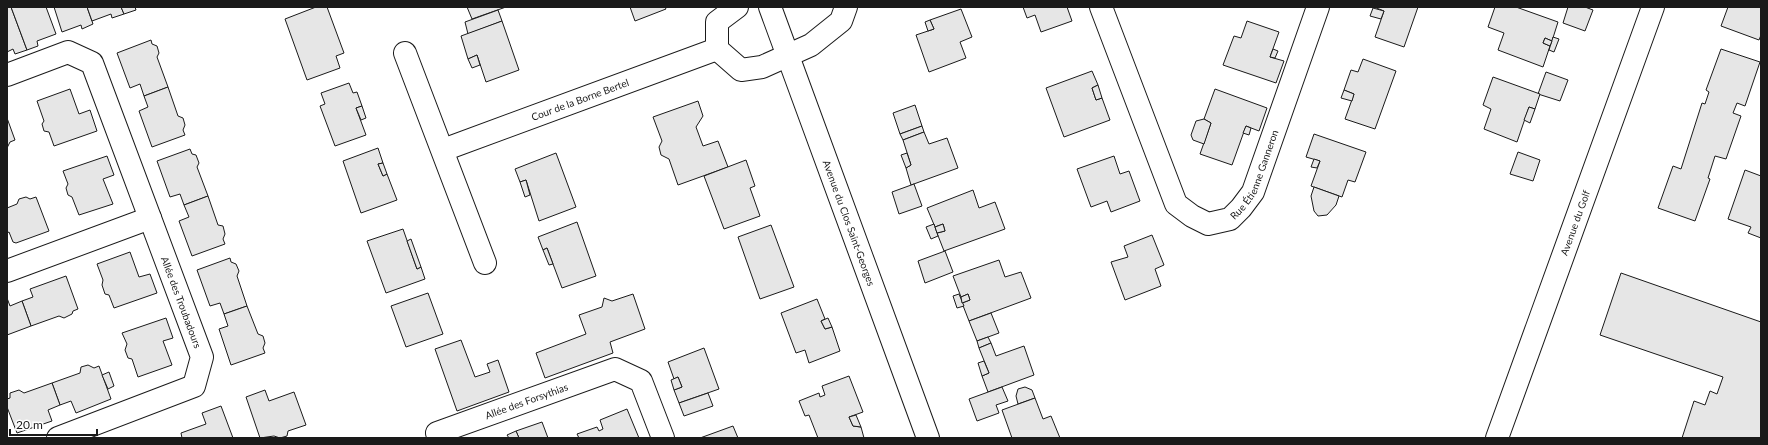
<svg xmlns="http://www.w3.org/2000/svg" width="1768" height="445" viewBox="0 0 1768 445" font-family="Lato,sans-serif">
  <rect width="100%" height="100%" fill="#fff"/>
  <g fill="#e6e6e6" stroke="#1a1a1a">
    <path d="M7,7h4l16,43 -12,4 -2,-5 -6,3z"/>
    <path d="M11,7h35l10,27 -19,7 1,5 -11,4z"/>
    <path d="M54,7h33l6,17 -11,5 -1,-4 -19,7z"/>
    <path d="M87,7h34l3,7 -12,4 -1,-4 -19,7z"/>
    <path d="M121,7h14l1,3 -12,4z"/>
    <path d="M316,7h11l17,46 -8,3 4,12 -33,12 -22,-61z"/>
    <path d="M467,7h39l-34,12z"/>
    <path d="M630,7h35l1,2 -31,12z"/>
    <path d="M1023,7h44l5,14 -31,11 -6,-17 -8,3z"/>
    <path d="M1374,7h44l-14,40 -29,-10 9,-26z"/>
    <path d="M1495,7h21l42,15 -6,19 -7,-3 -2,5 7,3 -7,21 -45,-17 6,-17 -16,-6z"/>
    <path d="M1568,7h17l8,3 -8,21 -22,-8z"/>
    <path d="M1728,7h33v28l-2,5 -38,-14z"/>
    <path d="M1373,8l11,3 -3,8 -11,-3z"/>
    <path d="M961,9l11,28 -12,5 6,16 -37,14 -13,-37 18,-6 -4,-9z"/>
    <path d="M498,10l4,11 -34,13 -3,-12z"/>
    <path d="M930,20l4,9 -6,2 -3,-9z"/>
    <path d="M502,21l17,49 -33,12 -9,-27 -9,4 -7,-23z"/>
    <path d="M1247,21l32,11 -9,25 14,4 -8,22 -53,-18 11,-29 7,2z"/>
    <path d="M1553,37l6,2 -5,13 -5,-2z"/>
    <path d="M1545,38l7,3 -2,5 -7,-3z"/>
    <path d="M151,40l1,4 5,2 2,7 -2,4 11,30 -24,9 -4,-12 -10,4 -13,-35z"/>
    <path d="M1273,49l5,2 -3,7 -5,-1z"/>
    <path d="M1721,49l39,13 -15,44 -8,-3 -4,10 8,3 -15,43 -11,-3 -7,22 2,1 -15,42 -37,-13 15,-42 8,3 21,-66 3,1 4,-12 -3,-2z"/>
    <path d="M477,55l3,10 -8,3 -4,-9z"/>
    <path d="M1363,59l33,12 -21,58 -30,-10 9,-25 -10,-4 7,-20 7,2z"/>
    <path d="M1092,71l6,14 -6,3 4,12 6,-2 8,22 -46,17 -18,-49z"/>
    <path d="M1546,72l22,8 -8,21 -22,-7z"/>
    <path d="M1493,77l47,17 -5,15 -6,-2 -12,35 -33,-13 7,-20 -8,-4z"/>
    <path d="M349,83l4,10 4,-1 5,14 -6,2 10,27 -31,11 -15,-40 5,-2 -4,-11z"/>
    <path d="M1098,85l4,13 -6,2 -4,-12z"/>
    <path d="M168,87l10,29 5,2 2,7 -2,5 2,5 -33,12 -13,-36 9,-4 -4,-11z"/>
    <path d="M70,89l9,25 11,-4 7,21 -43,15 -5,-14 -5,-1 -2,-7 2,-3 -7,-20z"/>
    <path d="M1215,89l52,19 -8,23 -13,-5 -14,39 -32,-11 11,-31 -7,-4z"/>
    <path d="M1344,90l10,4 -2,7 -11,-3z"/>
    <path d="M698,101l5,15 -7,11 7,19 15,-5 10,26 -50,18 -9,-26 -8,-4 -2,-8 3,-6 -9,-24z"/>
    <path d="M915,105l7,21 -22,8 -7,-21z"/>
    <path d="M362,106l4,12 -5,2 -5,-12z"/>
    <path d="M1529,107l6,2 -5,14 -6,-3z"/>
    <path d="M7,118l8,22 -5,2 -3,6z"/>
    <path d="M1204,119l7,4 -7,21 -11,-4 -2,-5 5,-14z"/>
    <path d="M922,126l2,6 -21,8 -3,-6z"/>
    <path d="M1246,126l5,2 -2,7 -6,-2z"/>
    <path d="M924,132l5,12 18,-6 11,30 -47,17 -5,-17 5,-3 -8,-25z"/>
    <path d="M1314,134l52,18 -11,30 -7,-2 -6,17 -31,-11 9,-25 -14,-4z"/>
    <path d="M378,148l5,15 -5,1 5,12 4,-2 10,26 -36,13 -18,-52z"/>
    <path d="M190,149l2,5 4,1 3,8 -2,4 11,29 -24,9 -4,-11 -10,3 -13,-36z"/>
    <path d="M1518,152l22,8 -7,21 -23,-7z"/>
    <path d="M556,153l20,54 -37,14 -13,-41 -6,2 -5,-13z"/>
    <path d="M907,153l4,12 -5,3 -5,-13z"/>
    <path d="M107,156l7,19 -11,4 10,25 -34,11 -7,-18 -4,-2 -2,-7 2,-4 -5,-13z"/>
    <path d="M1114,156l6,18 9,-3 11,30 -29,11 -4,-11 -16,6 -14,-38z"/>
    <path d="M1314,159l6,2 -3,7 -6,-1z"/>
    <path d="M746,160l9,26 -5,2 10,28 -36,13 -20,-53z"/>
    <path d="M383,163l4,11 -4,2 -5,-12z"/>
    <path d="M1745,170l16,6v62l-13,-5 3,-6 -23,-8z"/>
    <path d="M526,180l4,15 -5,2 -5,-15z"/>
    <path d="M914,184l8,22 -23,8 -7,-22z"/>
    <path d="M1314,187l25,9 -3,9 -9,10 -9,1 -4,-5 -3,-15z"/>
    <path d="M973,190l6,18 16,-6 10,27 -61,22 -7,-18 8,-2 -2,-7 -8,3 -8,-19z"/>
    <path d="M208,196l10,29 5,1 2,8 -2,5 2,5 -33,12 -13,-35 10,-4 -5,-12z"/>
    <path d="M26,197l4,2 6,-2 13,34 -33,12 -3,-1 -4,-10 -2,1v-25l10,-4 2,-5z"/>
    <path d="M577,222l19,54 -34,12 -15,-40 -4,2 -5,-13z"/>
    <path d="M934,224l4,12 -7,3 -5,-12z"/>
    <path d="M943,224l2,7 -8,2 -2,-6z"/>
    <path d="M771,225l23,62 -34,12 -22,-62z"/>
    <path d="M403,229l14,40 4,-2 4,12 -39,14 -19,-52z"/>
    <path d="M1152,235l12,30 -9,4 6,17 -36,14 -14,-38 17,-5 -4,-11z"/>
    <path d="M411,239l10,28 -4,2 -10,-28z"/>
    <path d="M547,248l6,16 -4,1 -6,-15z"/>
    <path d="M945,251l8,21 -28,11 -7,-22z"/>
    <path d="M130,252l9,25 11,-3 7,19 -43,15 -5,-13 -4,-1 -3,-9 1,-5 -6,-16z"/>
    <path d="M230,258l1,4 5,2 3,7 -2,5 10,30 -23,8 -4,-11 -10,3 -13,-36z"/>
    <path d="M999,260l6,17 16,-5 10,26 -62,23 -7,-18 8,-3 -2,-6 -7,3 -8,-21z"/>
    <path d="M1621,273l140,49v116h-79l12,-37 11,4 5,-14 7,3 6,-17 -123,-42z"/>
    <path d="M66,276l12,33 -5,2 -1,3 -8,4 -5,-2 -28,10 -9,-25 11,-4 -3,-8z"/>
    <path d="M428,293l15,41 -37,13 -15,-41z"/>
    <path d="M633,294l12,35 -35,13 3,11 -68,25 -9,-25 50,-19 -7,-19 23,-8 2,-9 8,3z"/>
    <path d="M959,294l5,12 -7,2 -4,-12z"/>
    <path d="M968,294l2,6 -8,3 -1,-6z"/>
    <path d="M7,298l3,8 12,-5 9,25 -24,9z"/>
    <path d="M817,299l8,20 -4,2 4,8 7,-2 8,24 -31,12 -4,-13 -9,3 -15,-40z"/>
    <path d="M247,306l11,28 5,2 2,7 -2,5 2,5 -34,12 -12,-36 9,-3 -4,-12z"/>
    <path d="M991,313l8,20 -22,8 -8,-20z"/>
    <path d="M166,318l7,20 -10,3 9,24 -34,12 -6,-18 -4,-1 -3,-8 2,-6 -5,-11z"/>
    <path d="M828,318l4,9 -7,2 -4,-8z"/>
    <path d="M988,337l3,6 -12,5 -2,-7z"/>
    <path d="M461,340l14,37 15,-5 -3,-8 11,-4 11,32 -52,19 -22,-62z"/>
    <path d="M991,343l5,13 28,-10 10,29 -46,17 -6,-16 7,-3 -10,-25z"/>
    <path d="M704,348l15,41 -40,14 -5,-13 8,-3 -4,-10 -4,2 -6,-17z"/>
    <path d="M984,361l5,12 -7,3 -4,-13z"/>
    <path d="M88,365l6,3 5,-2 12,33 -35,14 -5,-12 -11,4 -8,-22 28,-10 1,-6z"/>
    <path d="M109,372l5,14 -6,3 -6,-14z"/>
    <path d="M849,376l14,36 -14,5 4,9 8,1 3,11h-46l-9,-23 -4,1 -6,-15 20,-8 1,4 5,-2 -3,-9z"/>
    <path d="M678,377l4,10 -8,3 -3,-10z"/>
    <path d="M52,383l8,22 -12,5 4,11 -35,12 -10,-26v-8l3,-1v-5l9,-3 5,3z"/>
    <path d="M1002,387l6,14 -12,4 3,8 -22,8 -8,-22z"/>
    <path d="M1025,387l7,3 3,8 -17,6 -2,-8 2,-7z"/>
    <path d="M265,390l4,11 25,-9 12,33 -18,6 -1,5 -7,2 -6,-2 -14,2 -14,-41z"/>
    <path d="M708,393l5,13 -29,10 -5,-13z"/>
    <path d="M1035,398l8,21 8,-3 9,22h-48l-10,-28z"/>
    <path d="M221,406l12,32h-51l-1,-5 25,-9 -4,-11z"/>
    <path d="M627,409l12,29h-60l-2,-4 20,-7 2,4 4,-2 -3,-9z"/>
    <path d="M856,415l5,12 -8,-1 -4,-9z"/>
    <path d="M542,422l6,16h-29l-3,-7z"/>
    <path d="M733,426l5,12h-38z"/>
    <path d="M516,431l3,7h-10l-2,-3z"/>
  </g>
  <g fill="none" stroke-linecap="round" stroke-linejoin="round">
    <g stroke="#1a1a1a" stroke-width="24">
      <g id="minor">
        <path d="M737,7l-20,15v27l24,21 21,-3 49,-22 30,-24 5,-14"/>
        <path id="s1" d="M1101,7l75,197 16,12 16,8 22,-5 11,-11 12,-16 65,-185"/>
        <path d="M405,53l80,210"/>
        <path id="s2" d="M7,75l61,-23 24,11 110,294 -8,29 -136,52"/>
        <path id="s3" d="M443,150l274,-101"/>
        <path d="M7,271l143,-53"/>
        <path id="s4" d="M437,433l178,-64 26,12 22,57"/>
      </g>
    </g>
    <g stroke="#1a1a1a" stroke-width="24">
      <g id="tertiary">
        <path id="s5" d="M770,7l158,431"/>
        <path id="s6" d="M1497,438l156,-431"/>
      </g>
    </g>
    <use href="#minor" stroke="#fff" stroke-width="22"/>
    <use href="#tertiary" stroke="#fff" stroke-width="22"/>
  </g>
  <g text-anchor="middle" stroke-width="3" stroke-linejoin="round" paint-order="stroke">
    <g font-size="10" fill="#1a1a1a" stroke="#fff">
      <text dy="4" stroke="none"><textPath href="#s3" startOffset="146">Cour de la Borne Bertel</textPath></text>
      <text dy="4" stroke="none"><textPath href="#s1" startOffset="323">Rue Étienne Ganneron</textPath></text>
      <text dy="4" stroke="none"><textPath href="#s6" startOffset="229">Avenue du Golf</textPath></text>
      <text dy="4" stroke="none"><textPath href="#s5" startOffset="230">Avenue du Clos Saint-Georges</textPath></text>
      <text dy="4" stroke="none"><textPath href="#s2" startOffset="347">Allée des Troubadours</textPath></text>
      <text dy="4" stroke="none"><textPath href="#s4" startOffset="95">Allée des Forsythias</textPath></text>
    </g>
  </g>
  <rect width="1768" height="445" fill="none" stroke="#1a1a1a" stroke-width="16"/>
  <path d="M10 429v6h87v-6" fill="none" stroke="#1a1a1a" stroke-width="2"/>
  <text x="16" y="429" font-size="12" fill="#1a1a1a" stroke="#ffffff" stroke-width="3" paint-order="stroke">20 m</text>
</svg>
